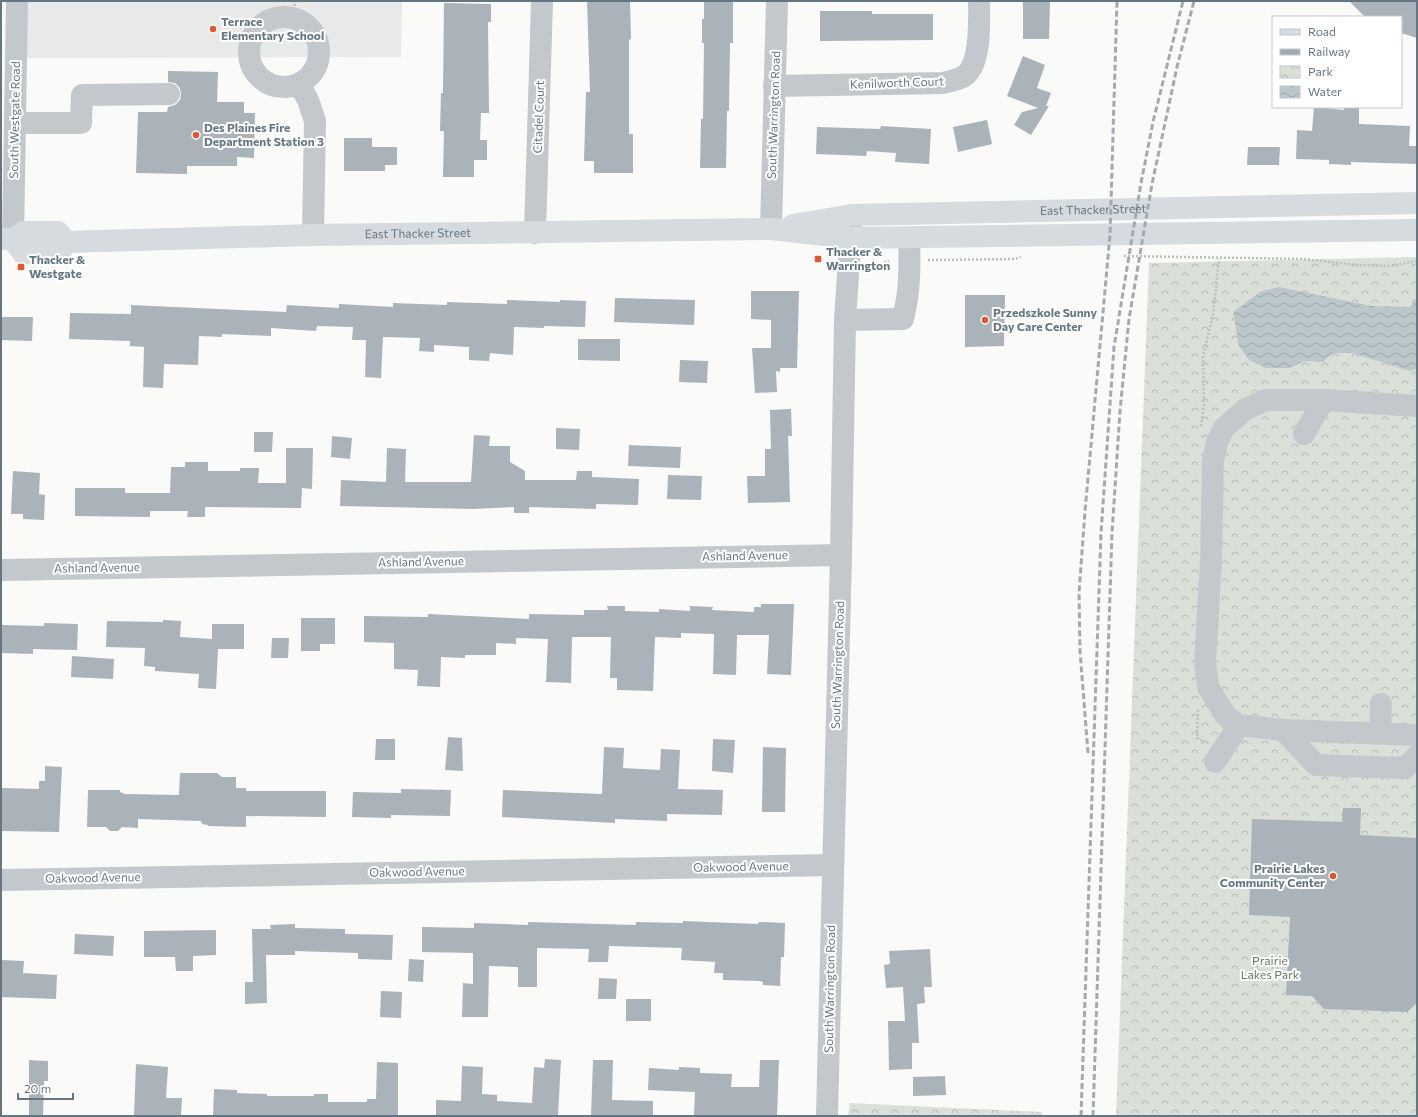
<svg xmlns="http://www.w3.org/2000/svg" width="1418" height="1117" viewBox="0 0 1418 1117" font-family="Commissioner,sans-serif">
  <defs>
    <pattern id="park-crowns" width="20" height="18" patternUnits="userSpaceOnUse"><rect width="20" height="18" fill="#dadfd7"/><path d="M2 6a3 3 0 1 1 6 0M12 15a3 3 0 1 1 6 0" fill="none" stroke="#b4b9b4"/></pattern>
    <pattern id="water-waves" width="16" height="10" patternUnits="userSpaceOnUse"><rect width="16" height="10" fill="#bbc7cb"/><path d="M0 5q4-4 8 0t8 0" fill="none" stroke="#9ca6aa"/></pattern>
  </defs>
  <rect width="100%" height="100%" fill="#fafaf8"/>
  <path fill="#e8e9e9" d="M25,1h377l-1,56 -377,1z"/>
  <g fill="url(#park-crowns)">
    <path d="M1417,257v859h-301l33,-853z"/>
    <path d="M850,1103l192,9v4h-194z"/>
  </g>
  <path fill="url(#water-waves)" d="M1279,287l92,19 39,1 7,-9v71l-7,2 -58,-18h-19l-10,9 -18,-1 -16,7h-23l-17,-8 -10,-14 -6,-34 27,-20z"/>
  <g fill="#aab3b9">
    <path d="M587,1h43l1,38 -2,1v94h4v39h-39v-12h-10l2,-69h4z"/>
    <path d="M704,1h29v42h-3l-1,68h-2l-1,57h-26l1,-49h2l1,-76h-2v-24h2z"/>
    <path d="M1023,1h27l-1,38h-26z"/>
    <path d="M1349,1h68v37l-16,-5v-16h-36z"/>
    <path d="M444,3l47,1v18h-3l1,91h-8l-1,27h7v20h-13v17h-31l1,-46h-4l1,-38h2z"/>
    <path d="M820,11h52v3h61v26l-113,1z"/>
    <path d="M1023,56l22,9 -8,23 14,5 -5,13h3l-18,29 -17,-10 8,-13 16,-4 -31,-12z"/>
    <path d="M168,71l50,1 -1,30h27v11h11l-1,45 -17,-1v9h-50v8l-51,-1 2,-61h29l1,-5 7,-2 5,-5 1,-6 -1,-6 -5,-5 -7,-1z"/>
    <path d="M1314,107l30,3v-3h15v17l51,2 -1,20h8v18l-66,-2v3l-22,-1v-4l-33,-1 1,-29 15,1z"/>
    <path d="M987,120l5,24 -34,8 -5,-25z"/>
    <path d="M881,126l50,3 -2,35 -34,-2 1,-9 -29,-2 -1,5 -50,-2 1,-27 63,2z"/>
    <path d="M344,138h28v9h25v18h-12v6h-41z"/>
    <path d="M1248,147h32l-1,18h-32z"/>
    <path d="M751,291h48l-2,77h-17v4l-4,-1 1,21 -22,1 -3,-45h19v-28l-20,-1z"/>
    <path d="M965,295h40l-1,51 -39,1z"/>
    <path d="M615,298l80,2 -1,25 -80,-3z"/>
    <path d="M507,300l53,2v-2l26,1 -1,26 -41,-1v2l-30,-1 -1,28 -23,-2 -1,8 -20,-1v-13l-35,-2v7l-15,-1 1,-13 -37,-1 -2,41 -16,-1 1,-37h-14l1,-13 -36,-1 -1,5 -45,-3v8l-49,-2v3l-23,-1 -1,29 -34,-1 -1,24 -20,-1 1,-40 -14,-1v-5l-61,-2 1,-26 61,1v-9l155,7 1,-7 52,3v-4l54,3v-4l54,2v-3l60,2z"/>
    <path d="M1,317h32l-1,24 -31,-1z"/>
    <path d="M578,339h42v22l-42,-1z"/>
    <path d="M680,360l28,1 -1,22 -28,-1z"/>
    <path d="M791,409l1,27h-4l2,66 -42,1 -1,-27h18v-27h6l-1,-39z"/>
    <path d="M556,428l24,1 -1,21 -23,-1z"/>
    <path d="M254,432h19l-1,20h-18z"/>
    <path d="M474,435l16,1 -1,10h21v16l15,9v9h51l1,-9h15v6l47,2 -1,26 -42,-1v5l-67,-2v6h-15v-6l-40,2 -134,-3 1,-26 45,2 1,-34 19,1 -1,33h66z"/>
    <path d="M332,436l20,2 -2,21 -19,-2z"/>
    <path d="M629,445l52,2 -1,21 -52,-2z"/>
    <path d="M286,448h27l-1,41 -10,-1 -1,20 -96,-1v10h-18l1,-6h-38v6l-75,-1v-28h50v5h45l1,-26h14v-5h23v9h32v-3h19l-1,15h28z"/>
    <path d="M13,471l27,2 -1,21 6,1 -1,25 -21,-1v-5h-12z"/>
    <path d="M668,475l34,1 -1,24 -34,-1z"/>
    <path d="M761,604h33l-3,71 -24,-1 2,-39h-32l-1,40 -23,-1 1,-40 -33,-1v5l-26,-1 -2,54 -36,-1v-12h-7l1,-41h-39l-1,46 -25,-1 2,-43 -32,-1v6l-20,-1v12h-31v3l-24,-1 -1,30 -23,-1 1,-16 -24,-1v-26l-30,-1v-26l64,1v-3l101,5v-5l55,1v-5h24l-1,-4h18v5l34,1v-3l31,2v-5l23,1 -1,3 42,2v-5h7z"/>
    <path d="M301,618h34v26h-15v7h-19z"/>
    <path d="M163,620l18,1 -1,16 32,2v-15h32v25h-26l-2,40 -18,-1 1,-14 -44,-3v-4l-11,-1 1,-18 -39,-1 1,-26 56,1z"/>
    <path d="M44,623l34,1 -1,26 -44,-1v5l-32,-1v-28l43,1z"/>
    <path d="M272,638h17l-1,20h-17z"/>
    <path d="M72,656l42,3 -1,20 -42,-2z"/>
    <path d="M448,737l14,1 1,33 -18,-1z"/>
    <path d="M376,739h19v21h-20z"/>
    <path d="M713,739l22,1 -2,33 -21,-2z"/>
    <path d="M604,747l20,1 -1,20 37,2 1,-21 19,1 -2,39 45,1 -1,25 -55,-1v7l-52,-2v4l-113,-6 1,-27 99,4z"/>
    <path d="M763,747l23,1 -1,64h-23z"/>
    <path d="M45,766l17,1 -3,65 -58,-1v-43l38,1v-8h6z"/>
    <path d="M180,773h37l5,4h14v11h10v3h80v26l-80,-1v11l-38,-1v-1l-6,-1 -1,-3 -63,-2v9l-16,-1 -4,4h-8l-4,-4h-19l1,-37h32v2l5,2 54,1z"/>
    <path d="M401,789l50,1 -1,26 -59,-1v3l-39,-1 1,-25 48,1z"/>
    <path d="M1343,808h18l-1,27 57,3v165l-10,9 -83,-3 -12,-13 -26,-1 4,-78 -41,-2 3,-96 90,3z"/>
    <path d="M683,921l75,3 1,-2 26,1 -1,34h-3l-1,29 -17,-1v-3l-4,-1 -36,-1v-7h-9l1,-11 -34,-2 1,-12 -73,-2 -1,16h-20l1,-13 -52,-1v39h-19v-20l-29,-1 -1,51h-26l1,-34 10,1v-31l-51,-1v-25l52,1v-5l54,2v-3l108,3v-3l47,1z"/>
    <path d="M295,924v4l50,1v5l48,1 -1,25 -34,-1v-6l-63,-2v4h-29l1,48 -22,1v-22h8l-1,-53h19l-1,-4z"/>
    <path d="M216,930v25l-23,1v15h-17l-1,-14h-31v-26z"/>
    <path d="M75,934l39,2 -1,20 -39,-2z"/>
    <path d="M930,949l2,38h-8l1,16 -8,1 2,39h-7v26l-23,1 -1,-49h17l-2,-34 -17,1 -2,-23 6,-1 -1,-13z"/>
    <path d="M409,959l15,1 -1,22 -15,-1z"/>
    <path d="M1,960l23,1 -1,12 34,2 -1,24 -55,-2z"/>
    <path d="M599,978l18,1 -1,20h-18z"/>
    <path d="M381,991l21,1 -1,26 -21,-1z"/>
    <rect x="626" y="999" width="25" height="22"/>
    <path d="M545,1059l16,1 -3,56h-122v-16l25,1 1,-35 21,1 -1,27 15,1v6l35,2 2,-36 10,1z"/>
    <path d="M29,1060l19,1v20h-4l-1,35h-14z"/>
    <path d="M593,1060h20l-1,40 41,1v15h-62z"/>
    <path d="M760,1060h19l-2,56h-83l1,-24 -47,-2 1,-22 30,2v-3l21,1v5l32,1 -1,13h28z"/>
    <path d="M377,1062l21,1v53h-185l1,-27 23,1v3l30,1v2h47v-2h14v8h39v-3h9z"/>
    <path d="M136,1064l32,3 -2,31h16l-1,18h-47z"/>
    <path d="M945,1076l1,19 -33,1v-19z"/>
  </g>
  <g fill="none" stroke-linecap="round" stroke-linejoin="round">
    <g stroke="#bbbfc2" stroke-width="2.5" stroke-dasharray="2 2" stroke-linecap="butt">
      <path d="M290,17l6,-16"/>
      <path d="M1124,256l180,3 52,6 34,1 27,-5"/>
      <path d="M928,260l87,-1 6,-2"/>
      <path d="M869,265l5,1 15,-5"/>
      <path d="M1201,426l3,-22 -1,-47 10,-43 6,-55"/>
      <path d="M1198,710l-1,28 8,4"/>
    </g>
    <g stroke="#c3c8cc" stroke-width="22">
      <circle cx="284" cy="52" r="35"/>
      <path d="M299,84l9,16 7,21 -2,114"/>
      <path d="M774,86l169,-3c7,-2 15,-3 21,-7 18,-12 15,-56 15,-75"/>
      <path d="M15,123h66l1,-28 87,-1"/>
      <path d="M771,229l6,-228"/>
      <path d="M535,233l7,-232"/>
      <path d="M13,239l4,-238"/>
      <path d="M845,320l58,-1c7,-28 7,-53 6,-81"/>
      <path d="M1417,406l-93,-6h-58l-20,9 -22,19 -7,14 -4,19 -2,100 -6,101 3,25 18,29 13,9 44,5 134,5"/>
      <path d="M1304,434l20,-34"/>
      <path d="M1,570l840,-15"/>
      <path d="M1283,730l33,35 89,3 12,-12"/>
      <path d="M1380,733l1,-29"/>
      <path d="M1215,762l24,-37"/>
      <path d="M1,880l832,-15"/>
      <path d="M827,1116l14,-561 4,-235 7,-105"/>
    </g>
    <g stroke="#d6dbdf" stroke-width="22">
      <path id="s1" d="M793,225l59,-10 565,-12"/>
      <path d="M1,239h12l11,-7h34l8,10"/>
      <path d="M13,239l10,14 37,-1 6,-10"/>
      <path id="s2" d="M66,242l247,-7 458,-6 80,9 566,-8"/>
    </g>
    <g stroke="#a2aab0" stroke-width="3" stroke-dasharray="6 3" stroke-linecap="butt">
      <path d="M1088,753l-8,-102 -1,-58 6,-82 25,-276 7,-234"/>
      <path d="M1081,1116l20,-583 13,-186 27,-164 12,-61 30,-121"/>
      <path d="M1093,1116l19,-583 8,-122 9,-92 23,-135 25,-117 17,-66"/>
    </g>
  </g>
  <g fill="#e4572e" stroke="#fff" stroke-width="1.5">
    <circle cx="213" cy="29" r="4"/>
    <circle cx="196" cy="135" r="4"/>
    <rect x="814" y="255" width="8" height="8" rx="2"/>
    <rect x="17" y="263" width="8" height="8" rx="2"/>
    <circle cx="985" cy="320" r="4"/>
    <circle cx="1333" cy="876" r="4"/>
  </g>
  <g text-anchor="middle" stroke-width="4" stroke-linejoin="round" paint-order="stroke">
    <g font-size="12" font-weight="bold" fill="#657683" stroke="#fff" text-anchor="start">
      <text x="221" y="26">Terrace<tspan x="221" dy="14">Elementary School</tspan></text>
      <text x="204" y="132">Des Plaines Fire<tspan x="204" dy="14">Department Station 3</tspan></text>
      <text x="826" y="256">Thacker &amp;<tspan x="826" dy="14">Warrington</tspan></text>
      <text x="29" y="264">Thacker &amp;<tspan x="29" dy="14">Westgate</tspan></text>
      <text x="993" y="317">Przedszkole Sunny<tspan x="993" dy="14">Day Care Center</tspan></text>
      <text x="1325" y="873" text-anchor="end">Prairie Lakes<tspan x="1325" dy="14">Community Center</tspan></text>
    </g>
    <g font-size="12" fill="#657683" stroke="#fff">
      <text transform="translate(897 83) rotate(-2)" y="4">Kenilworth Court</text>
      <text transform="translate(774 115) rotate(-88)" y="4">South Warrington Road</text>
      <text transform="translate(539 117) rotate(-88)" y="4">Citadel Court</text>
      <text transform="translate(15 120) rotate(-89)" y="4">South Westgate Road</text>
      <text dy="4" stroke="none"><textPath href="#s1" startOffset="301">East Thacker Street</textPath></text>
      <text dy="4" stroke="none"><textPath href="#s2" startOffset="352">East Thacker Street</textPath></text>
      <text transform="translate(745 556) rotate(-1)" y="4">Ashland Avenue</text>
      <text transform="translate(421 562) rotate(-1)" y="4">Ashland Avenue</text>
      <text transform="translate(97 568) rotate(-1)" y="4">Ashland Avenue</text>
      <text transform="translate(838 665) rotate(-88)" y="4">South Warrington Road</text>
      <text transform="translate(741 867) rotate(-1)" y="4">Oakwood Avenue</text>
      <text transform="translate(417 872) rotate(-1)" y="4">Oakwood Avenue</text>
      <text transform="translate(93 878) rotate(-1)" y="4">Oakwood Avenue</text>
      <text transform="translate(830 989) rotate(-89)" y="4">South Warrington Road</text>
    </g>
    <g font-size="12" fill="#687a64" stroke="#fff">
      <text x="1270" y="965">Prairie<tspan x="1270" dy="14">Lakes Park</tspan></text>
    </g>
  </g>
  <rect width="1418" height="1117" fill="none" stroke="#657683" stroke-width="4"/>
  <rect x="1272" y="16" width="130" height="92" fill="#ffffff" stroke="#c1c8cd"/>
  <rect x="1280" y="29" width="20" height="6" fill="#d6dbdf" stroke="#c1c8cd"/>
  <text x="1308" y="36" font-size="12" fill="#657683">Road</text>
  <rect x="1280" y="49" width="20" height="6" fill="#a2aab0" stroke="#c1c8cd"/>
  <text x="1308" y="56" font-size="12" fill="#657683">Railway</text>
  <rect x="1280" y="66" width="20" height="12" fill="url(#park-crowns)" stroke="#c1c8cd"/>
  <text x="1308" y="76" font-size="12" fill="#657683">Park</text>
  <rect x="1280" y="86" width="20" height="12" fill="url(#water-waves)" stroke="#c1c8cd"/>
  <text x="1308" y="96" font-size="12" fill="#657683">Water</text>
  <path d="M18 1093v6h55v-6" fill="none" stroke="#657683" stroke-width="2"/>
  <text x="24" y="1093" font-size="12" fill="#657683" stroke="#ffffff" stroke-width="3" paint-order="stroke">20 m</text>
</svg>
